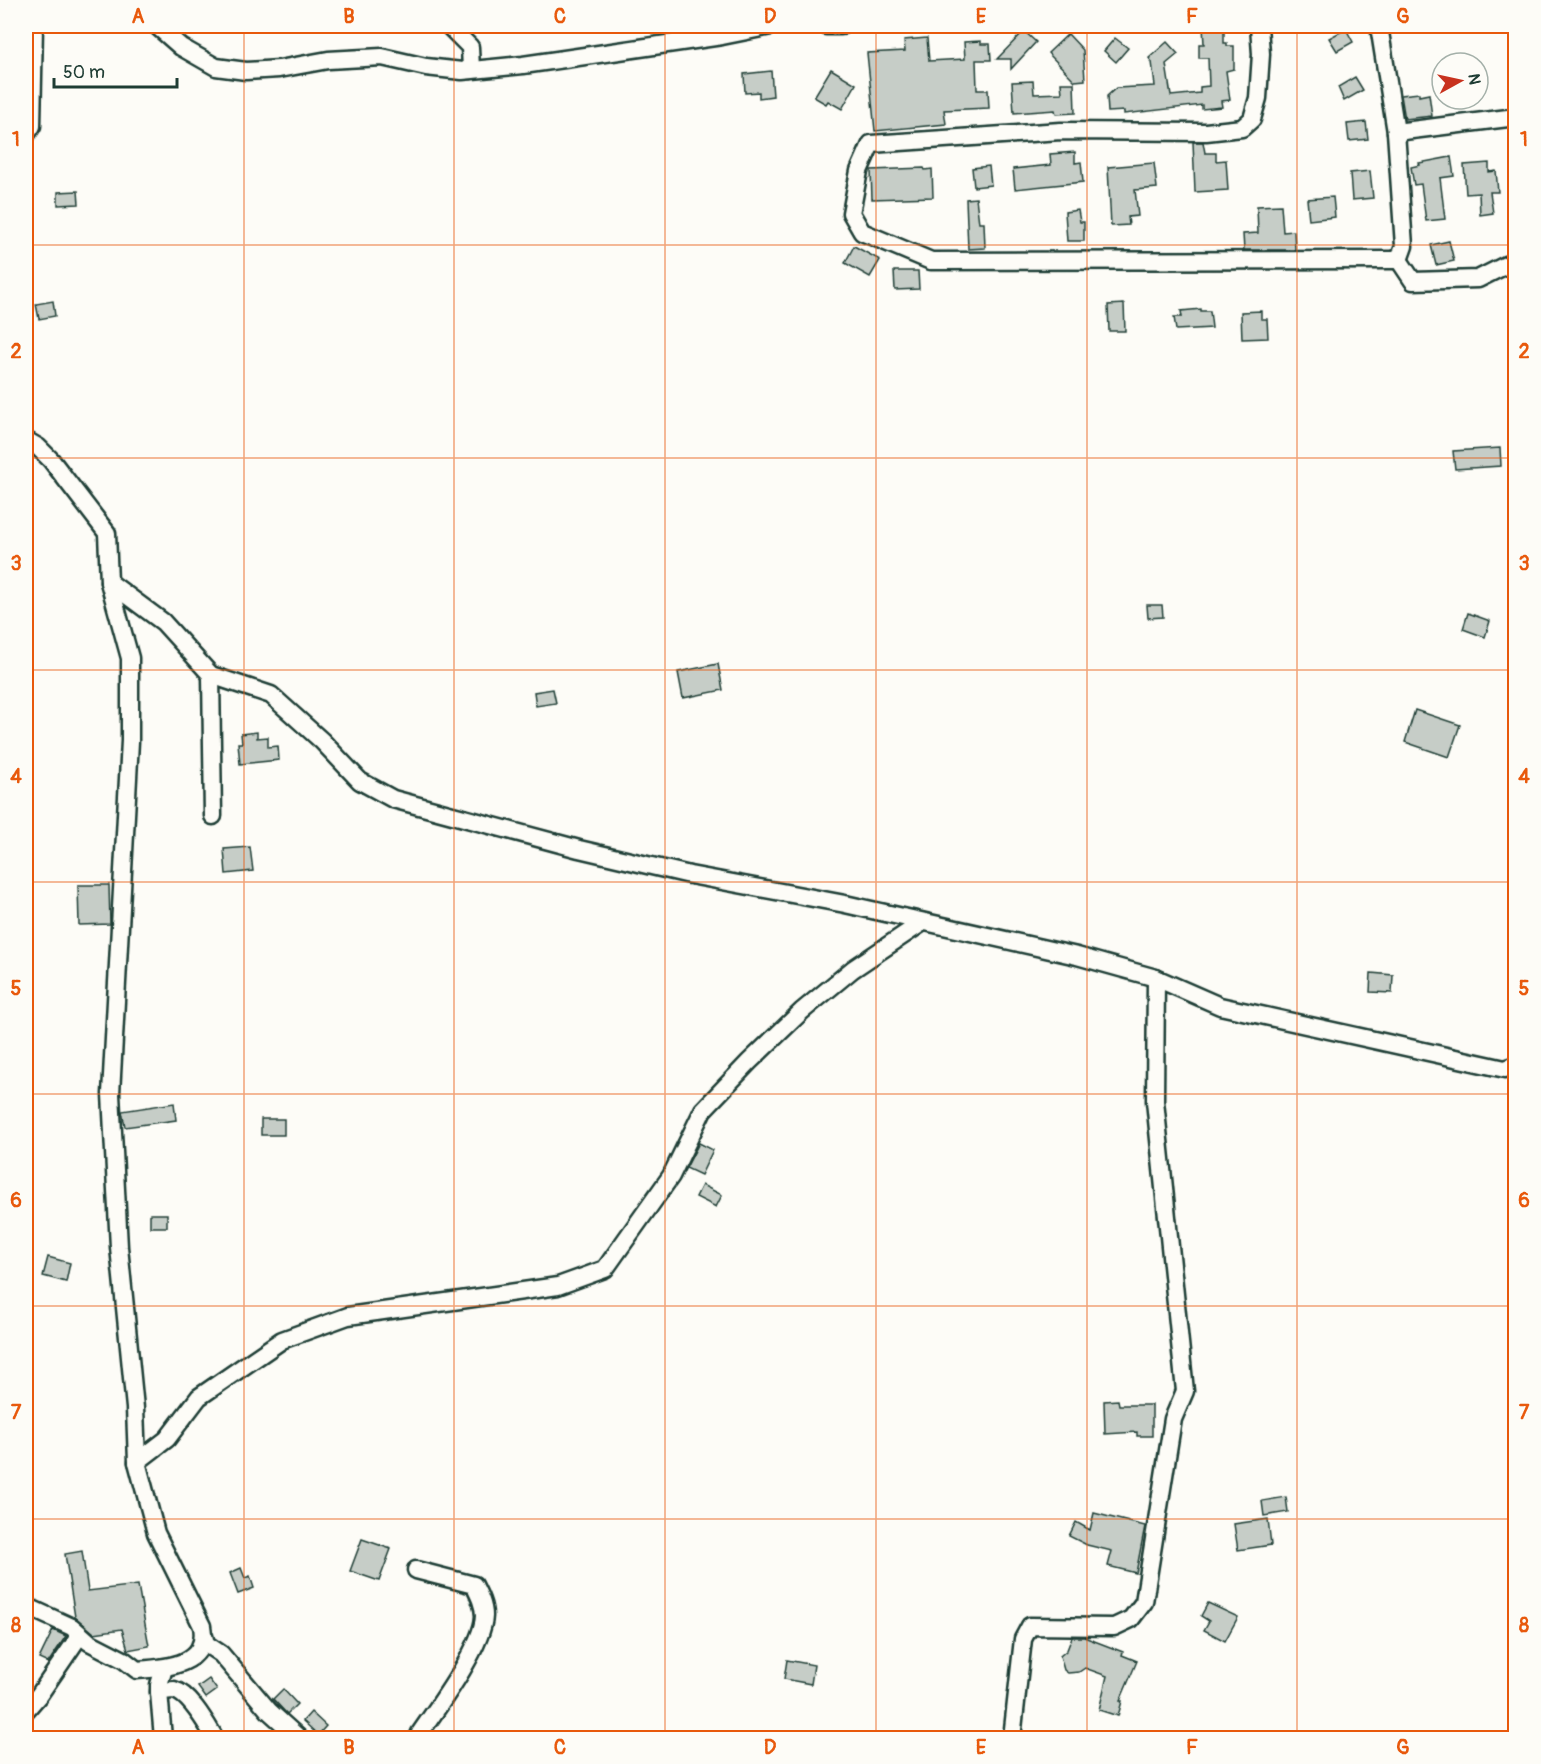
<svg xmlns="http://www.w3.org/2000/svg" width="1541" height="1764" viewBox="0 0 1541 1764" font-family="Pangolin,sans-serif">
  <rect width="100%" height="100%" fill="#fdfcf7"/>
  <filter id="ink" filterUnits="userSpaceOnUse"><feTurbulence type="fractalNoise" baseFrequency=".0167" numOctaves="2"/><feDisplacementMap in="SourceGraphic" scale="12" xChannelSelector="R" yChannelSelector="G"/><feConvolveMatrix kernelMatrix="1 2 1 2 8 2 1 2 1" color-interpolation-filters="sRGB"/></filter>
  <g filter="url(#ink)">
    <g fill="#c6cdc7" stroke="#1f3d34" stroke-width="1.5">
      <path d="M1203,26h21v17h3v3h7v23l-8,2 4,29 -9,1 1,6 -20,2v-4l-78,9v-3l-16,1 -1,-16 9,-8 39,-2 -3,-24 -3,-4 18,-16 11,12 -12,10 5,32 29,-3v-6l9,-1 -1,-28h-9v-14h5z"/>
      <path d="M1346,29l7,13 -16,9 -8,-13z"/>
      <path d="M1024,31l12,11 -25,27v-10h-14z"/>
      <path d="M1068,34l15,16 2,30 -10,1 -27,-28z"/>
      <path d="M927,38l2,23 36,-2 -1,-17 17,-1v3h9l1,16h-15l1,30h11l1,18 -45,2 2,14 -71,7 -8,-78 38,-2 -1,-11z"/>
      <path d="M1115,38l13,10 -12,14 -12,-11z"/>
      <path d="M831,69l25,15 -14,25 -14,-8 -2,3 -12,-7z"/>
      <path d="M771,71l2,25 -14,2v-6l-14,1 -1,-19z"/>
      <path d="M1355,77l8,13 -19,11 -6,-14z"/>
      <path d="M1033,81l1,13 28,-1 -1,-10h13l1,30 -19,1 -1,-4 -41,3 -2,-31z"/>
      <path d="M1419,93v3l10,-2 3,22 -27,3 -4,-24z"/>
      <path d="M1366,122l2,17 -19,2 -2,-17z"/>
      <path d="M1193,142h10l2,11h11v8l10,-1 2,30 -33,2z"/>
      <path d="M1075,152v11l6,-1 2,20 -68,7 -2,-20 38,-4 -1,-11z"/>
      <path d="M1451,157l3,19 -14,2 5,41 -19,2 -5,-37 -7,1 -3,-18 9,-2 -1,-2z"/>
      <path d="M1154,163l3,25 -22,2 3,26 -10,1 1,8 -18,1 -3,-59z"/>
      <path d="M1489,163v9l7,-1 2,21h-8l3,21 -13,2 -1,-22 -13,1 -2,-29z"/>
      <path d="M989,166l2,19 -17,2 -2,-19z"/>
      <path d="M924,168l1,2 7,-1 1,28 -61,2 -1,-29z"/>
      <path d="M1370,171l3,27 -21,2 -2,-27z"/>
      <path d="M78,191l1,13 -21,1v-13z"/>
      <path d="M1333,197l2,20 -26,3 -2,-21z"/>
      <path d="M976,198l3,25h5l1,25 -17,1 -2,-50z"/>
      <path d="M1281,205l2,27 11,-1 1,19h-51l-1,-16 15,-1 -1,-27z"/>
      <path d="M1078,210l2,12h4v19h-17l-2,-29z"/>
      <path d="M1449,241l5,20 -18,4 -5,-20z"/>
      <path d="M854,246l26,14 -10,17 -25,-14z"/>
      <path d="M894,271h24l1,18 -24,1z"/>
      <path d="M53,301l2,15 -16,3 -3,-15z"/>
      <path d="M1124,304l1,27h-16l-1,-26z"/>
      <path d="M1201,309v2h9l2,17 -36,2 -2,-13h8l-1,-6z"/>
      <path d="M1261,311v8h6l1,19 -26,1 -1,-27z"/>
      <path d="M1500,448l1,18 -46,3 -2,-18z"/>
      <path d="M1147,605h15l1,12 -15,1z"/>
      <path d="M1468,613l22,8 -5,16 -22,-8z"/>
      <path d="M718,664l5,26 -40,8 -5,-26z"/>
      <path d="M553,689l3,14 -20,3 -2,-14z"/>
      <path d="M1415,710l45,15 -11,32 -44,-15z"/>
      <path d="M257,732v6l11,-1v10l10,-1 1,14 -39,4 -2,-21h4l-1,-9z"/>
      <path d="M250,847l3,24 -27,3 -2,-25z"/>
      <path d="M78,885h31l1,39 -31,1z"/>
      <path d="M1371,973l22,2 -1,18 -22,-1z"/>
      <path d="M174,1103l2,17 -51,7 -3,-16z"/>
      <rect x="261" y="1119" width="23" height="16"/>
      <path d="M699,1143l14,7 -12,25 -15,-7z"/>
      <path d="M702,1185l20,10 -6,12 -20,-10z"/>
      <rect x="150" y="1214" width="17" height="13"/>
      <path d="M48,1257l22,6 -4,19 -23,-6z"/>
      <path d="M1118,1400l1,5h33v31h-15v-4l-32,2 -1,-33z"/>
      <path d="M1286,1497l2,15 -24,4 -2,-15z"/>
      <path d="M1094,1513l51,13 -9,47 -28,-7 4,-15 -25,-6 -18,-9 7,-14 14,8z"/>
      <path d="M1268,1519l3,26 -33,5 -4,-26z"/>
      <path d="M362,1539l29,10 -12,32 -29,-10z"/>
      <path d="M82,1551l6,40 50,-6 11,61 -21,4 -6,-21 -28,4 -19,-16 -10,-63z"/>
      <path d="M241,1568l4,10 5,-2 4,12 -16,6 -8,-21z"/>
      <path d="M1208,1603l30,14 -13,24 -21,-11 5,-9 -8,-5z"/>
      <path d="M53,1630l13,6 -18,27 -9,-4z"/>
      <path d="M1072,1637h12l39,15 -1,3 15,6 -17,40h2l-4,15 -19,-6 8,-34 -22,-8 -6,4 -11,1 -4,-3 -4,-14 7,-6z"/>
      <path d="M787,1660l27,5 -3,19 -27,-5z"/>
      <path d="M209,1679l8,11 -11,8 -8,-11z"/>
      <path d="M283,1689l14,15 -10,10 -14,-15z"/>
      <path d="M311,1712l15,14 -8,9 -15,-14z"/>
    </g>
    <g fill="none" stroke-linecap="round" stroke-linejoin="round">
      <g stroke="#1f3d34" stroke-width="21">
        <g id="minor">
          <path d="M157,26l24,21 35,20 30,4 33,-2 49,-9 54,-3 44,10 36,4 61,-6 199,-29 49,-10"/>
          <path d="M449,26l21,21 1,23"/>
          <path d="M826,26h15"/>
          <path d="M1259,26l2,28 -3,44 -6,21 -10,9 -36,4 -145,-1 -190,13 -12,27 -8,42 11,19 69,29 468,-1"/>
          <path d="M1379,26l17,106 8,114 -5,14"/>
          <path d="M1396,132l120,-15"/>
          <path d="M26,135l6,-9 2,-100"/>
          <path d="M1399,260l14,21 65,-2 38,-19"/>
          <path d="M26,440l12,7 13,13 56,73 2,49 21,76v83l-19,353 8,153 16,161 2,54 19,71 46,93c7,40 -37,42 -65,44l-13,-10 -35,-18 -17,-15 -46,-21"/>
          <path d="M109,582l54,40 48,53 60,20 51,46 38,40 33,18 186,50 111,26 155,29 232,52 79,22 64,28 285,63 11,-4"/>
          <path d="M211,675l2,141"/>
          <path d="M137,1462l30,-23 32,-42 83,-57 66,-24 210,-30 47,-17 66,-93 32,-66 46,-48 53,-51 51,-42 70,-47"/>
          <path d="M416,1570l58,15c5,10 10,20 10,31 -1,30 -46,91 -64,117l-2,5"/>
          <path d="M204,1636l2,8 15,10 48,57 30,27"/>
          <path d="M164,1668l-5,17v7c5,-1 11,-2 15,-2 16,4 33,35 41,48"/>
          <path d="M159,1692l4,46"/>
          <path d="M26,1710l13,-15 41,-60"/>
          <path d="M1012,1738l11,-99 7,-13 84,1 17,-8 13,-17 29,-183 12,-28 -30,-290 1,-123"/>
        </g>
      </g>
      <use href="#minor" stroke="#fdfcf7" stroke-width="16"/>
    </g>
  </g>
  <path fill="none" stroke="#e8590c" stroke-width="1.5" stroke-opacity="0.55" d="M244,26v1712M454,26v1712M665,26v1712M876,26v1712M1087,26v1712M1297,26v1712M26,245h1490M26,458h1490M26,670h1490M26,882h1490M26,1094h1490M26,1306h1490M26,1519h1490"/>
  <rect width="1541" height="1764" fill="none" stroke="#fdfcf7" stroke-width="66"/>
  <g transform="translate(1460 81) rotate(82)"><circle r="28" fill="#fdfcf7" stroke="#a4b0a9" stroke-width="1.5"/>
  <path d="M0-4.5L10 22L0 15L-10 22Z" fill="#c8321e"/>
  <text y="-9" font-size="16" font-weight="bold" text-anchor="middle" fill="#1f3d34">N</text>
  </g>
  <path d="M54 78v9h123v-9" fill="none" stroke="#1f3d34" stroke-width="3"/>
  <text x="63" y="78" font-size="18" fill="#1f3d34" stroke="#fdfcf7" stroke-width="4.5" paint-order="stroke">50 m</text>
  <rect x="33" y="33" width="1475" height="1698" fill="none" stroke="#e8590c" stroke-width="2"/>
  <g font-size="20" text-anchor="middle" font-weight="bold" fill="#e8590c">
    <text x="138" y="23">A</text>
    <text x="349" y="23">B</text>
    <text x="560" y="23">C</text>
    <text x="770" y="23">D</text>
    <text x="981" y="23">E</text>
    <text x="1192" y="23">F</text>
    <text x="1403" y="23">G</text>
    <text x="16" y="146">1</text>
    <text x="1524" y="146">1</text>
    <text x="16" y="358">2</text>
    <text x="1524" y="358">2</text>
    <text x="16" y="570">3</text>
    <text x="1524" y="570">3</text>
    <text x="16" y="783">4</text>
    <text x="1524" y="783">4</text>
    <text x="16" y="995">5</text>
    <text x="1524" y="995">5</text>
    <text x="16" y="1207">6</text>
    <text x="1524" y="1207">6</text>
    <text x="16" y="1419">7</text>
    <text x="1524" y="1419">7</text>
    <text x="16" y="1632">8</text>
    <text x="1524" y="1632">8</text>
    <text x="138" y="1754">A</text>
    <text x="349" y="1754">B</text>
    <text x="560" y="1754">C</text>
    <text x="770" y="1754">D</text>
    <text x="981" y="1754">E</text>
    <text x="1192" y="1754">F</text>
    <text x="1403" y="1754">G</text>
  </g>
</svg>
